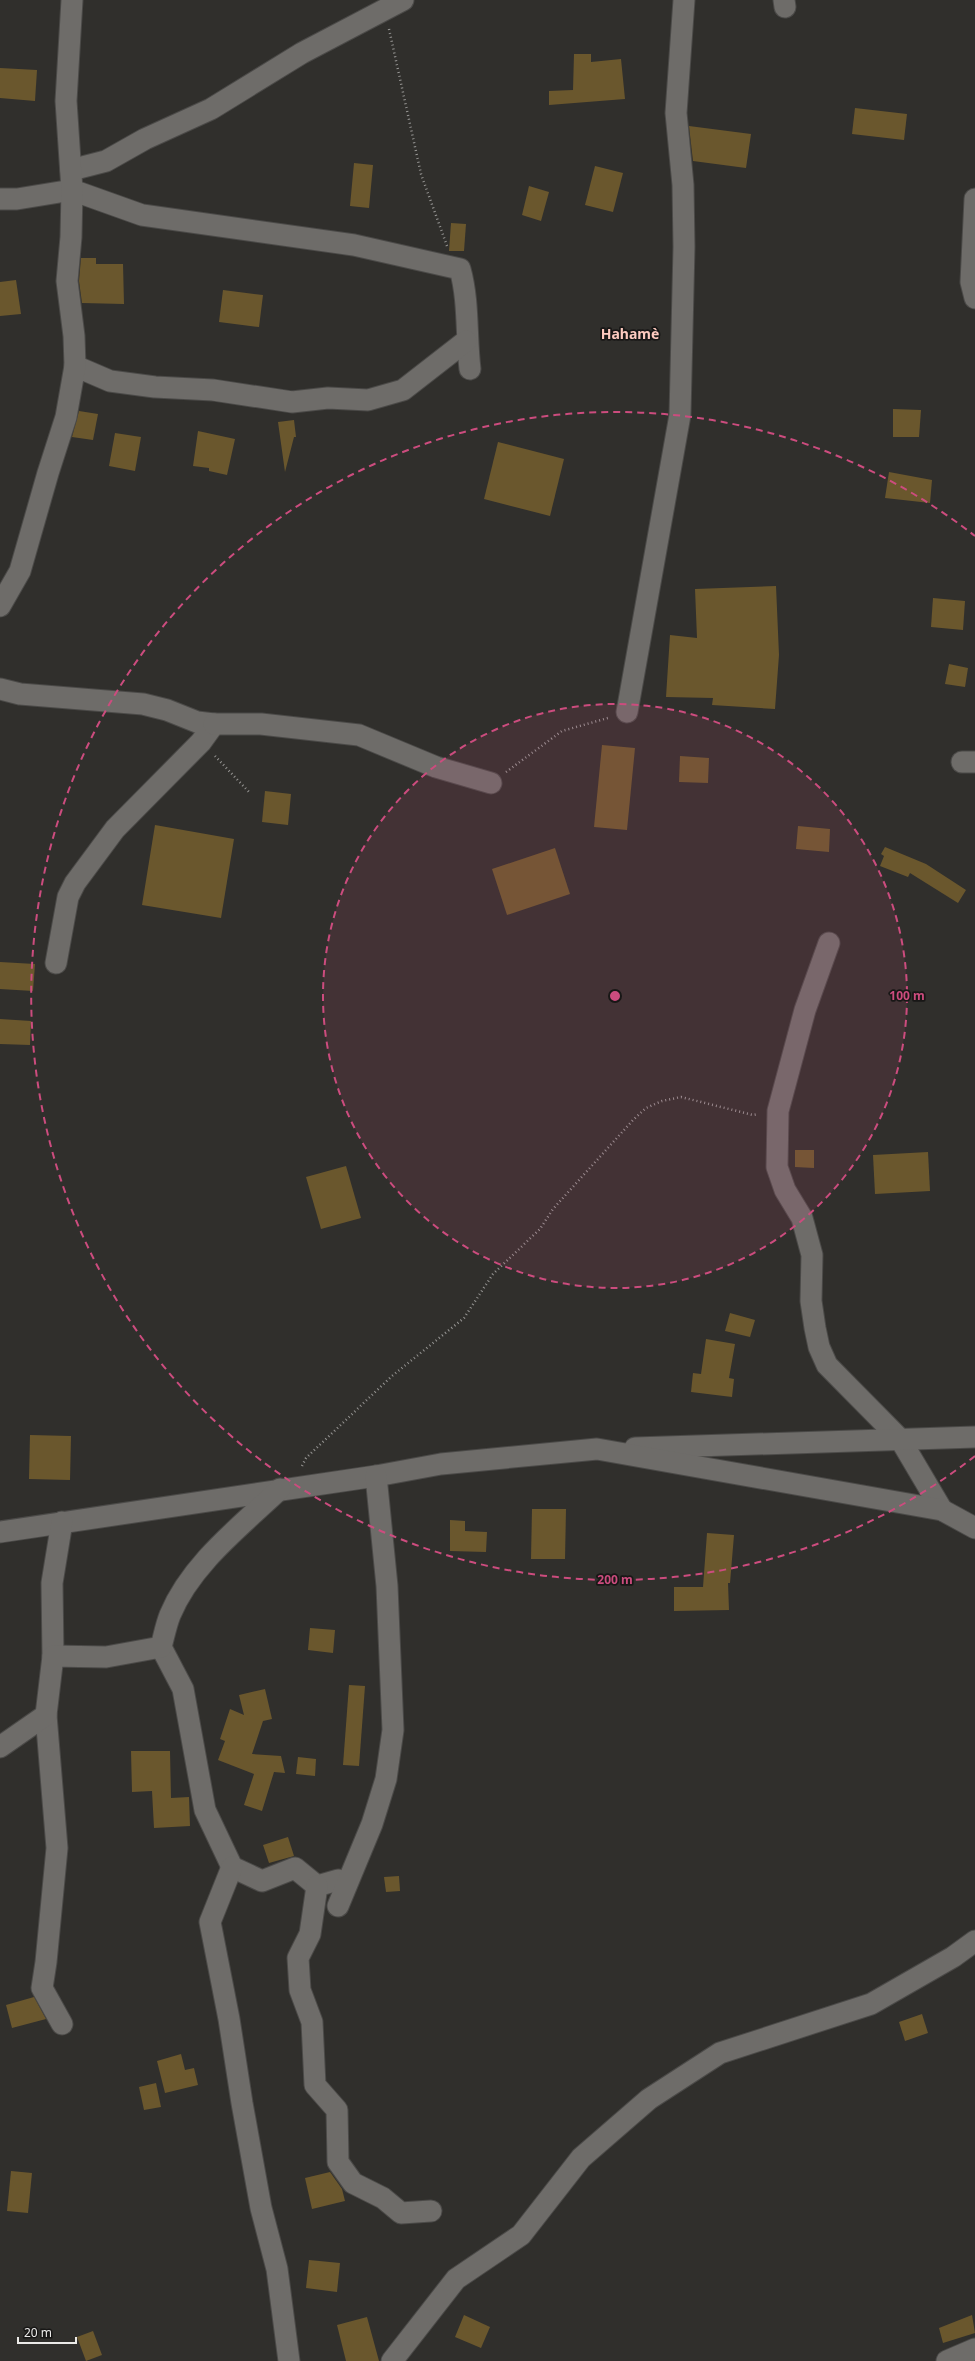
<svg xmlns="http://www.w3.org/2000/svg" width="975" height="2361" viewBox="0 0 975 2361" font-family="'Noto Sans',sans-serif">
  <rect width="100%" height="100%" fill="#302f2c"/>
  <g fill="#6a572d">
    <path d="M574,54h17v8l30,-3 4,40 -76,6v-14l24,-1z"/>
    <path d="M0,68l37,2 -2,31 -35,-3z"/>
    <path d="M855,108l52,6 -3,26 -52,-6z"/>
    <path d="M689,126l62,8 -5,34 -53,-7z"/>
    <path d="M354,163l19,2 -4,43 -19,-2z"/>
    <path d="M595,166l28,7 -10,39 -28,-7z"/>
    <path d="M529,186l20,6 -8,29 -19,-6z"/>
    <path d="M451,223l15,1 -2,27h-15z"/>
    <path d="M81,258h15v6h27l1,40 -42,-1 -3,-22z"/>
    <path d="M16,280l5,34 -21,2v-34z"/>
    <path d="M223,290l40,5 -4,32 -40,-5z"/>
    <path d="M893,409l28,1 -2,27h-26z"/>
    <path d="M79,411l19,3 -5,26 -21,-3z"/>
    <path d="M294,420l2,17h-2l-9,35 -7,-50z"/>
    <path d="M198,431l37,8 -8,36 -18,-4v-3l-16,-2z"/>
    <path d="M115,433l26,4 -6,34 -26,-5z"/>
    <path d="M498,442l66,17 -14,57 -66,-17z"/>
    <path d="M889,472l43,8 -2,23 -45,-5z"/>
    <path d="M776,586l3,69 -4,54 -63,-4 1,-7 -47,-1 4,-62 27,3 -2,-49z"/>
    <path d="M933,598l32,3 -2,29 -32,-3z"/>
    <path d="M949,664l19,4 -3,19 -20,-3z"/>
    <path d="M602,745l33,3 -8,82 -33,-3z"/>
    <path d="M680,756l29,2 -1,25 -29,-1z"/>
    <path d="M265,791l26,3 -3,31 -26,-3z"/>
    <path d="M155,825l79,14 -13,79 -79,-13z"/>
    <path d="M798,826l32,3 -1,23 -33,-3z"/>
    <path d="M885,847l41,17 40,26 -8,13 -48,-30 -2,4 -28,-11 4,-10 -3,-2z"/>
    <path d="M555,848l15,46 -63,21 -15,-46z"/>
    <path d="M0,962l35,2 -2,27 -33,-2z"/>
    <path d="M0,1019l31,2 -1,24 -30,-1z"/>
    <path d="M795,1150h19v18l-19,-1z"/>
    <path d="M928,1152l2,39 -55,3 -2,-39z"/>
    <path d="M346,1166l15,52 -40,11 -15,-52z"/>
    <path d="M730,1313l25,7 -5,17 -25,-6z"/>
    <path d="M706,1339l29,5 -6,34 5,1 -2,18 -41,-5 2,-19 8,1z"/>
    <path d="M30,1435l41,1 -1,44 -41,-1z"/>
    <path d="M532,1509h34l-1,50h-34z"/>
    <path d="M450,1520l15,1v10l22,1 -1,20 -36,-1z"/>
    <path d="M707,1533l27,2 -4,48h-2l1,27 -55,1v-24h29z"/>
    <path d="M310,1628l25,2 -2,23 -25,-3z"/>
    <path d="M349,1685l16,1 -6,80 -16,-1z"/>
    <path d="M265,1689l7,30 -9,2 -11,33 29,2 4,17 -11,-1 -12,39 -18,-6 10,-31 -36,-14 7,-19 -5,-2 10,-30 14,6 -5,-20z"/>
    <path d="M131,1751h39l1,47 18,-1 1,29 -36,2 -2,-37 -20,1z"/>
    <path d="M298,1757l18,2 -1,17 -19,-2z"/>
    <path d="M288,1837l6,19 -25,7 -6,-18z"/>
    <path d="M399,1876l1,15 -14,1 -2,-15z"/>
    <path d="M34,1997l12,22 -34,9 -6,-23z"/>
    <path d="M922,2014l6,19 -23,8 -6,-19z"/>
    <path d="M181,2054l4,16 9,-2 4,17 -33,8 -8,-32z"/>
    <path d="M156,2083l5,24 -17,3 -5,-23z"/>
    <path d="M11,2171l21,2 -4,40 -21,-2z"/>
    <path d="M330,2172l12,17 3,12 -33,8 -7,-31z"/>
    <path d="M309,2260l31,3 -3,29 -31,-4z"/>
    <path d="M464,2315l26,12 -9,21 -26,-11z"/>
    <path d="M972,2315l3,18 -32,10 -4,-15z"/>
    <path d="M367,2317l12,44h-33l-9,-36z"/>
    <path d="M93,2331l9,24 -16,6 -9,-24z"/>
  </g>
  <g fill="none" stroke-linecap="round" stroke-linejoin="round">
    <g stroke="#4b4a48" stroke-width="23">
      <g id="minor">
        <path d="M784,0l1,7"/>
        <path d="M71,170l35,-9 39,-22 66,-30 91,-56 101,-53"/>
        <path d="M0,199h17l55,-9 70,25 212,30 106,24c9,32 6,67 10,100"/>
        <path d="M975,199l-4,83 4,16"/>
        <path d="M75,366l35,15 45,6 58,3 79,12 36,-4 40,2 35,-10 63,-49"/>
        <path d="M0,606l20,-35 28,-98 18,-56 9,-51 -1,-30 -7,-55 4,-44 1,-47 -6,-89 6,-101"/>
        <path d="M0,689l20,5 123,10 24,6 30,12 17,2 -13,18 -86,87 -40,54 -7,14 -12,66"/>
        <path d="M627,712l53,-297 4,-168 -1,-62 -7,-72 8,-113"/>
        <path d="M214,724h47l98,11 77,32 55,16"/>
        <path d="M962,762h13"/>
        <path d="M829,943l-24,67 -27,101 -1,56 8,23 17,28 10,37 -1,46 4,27 4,19 8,18 73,74 42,71"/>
        <path d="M635,1448l340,-11"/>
        <path d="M0,1532l376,-56 65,-12 156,-15 345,61 33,18"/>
        <path d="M161,1647l22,42 22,121 27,57 30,14 33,-13 22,18 21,-6"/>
        <path d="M53,1656l-1,-73 10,-61"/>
        <path d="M46,1715l11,133 -11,114 -4,26 20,36"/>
        <path d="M0,1747l46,-32 7,-59 53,1 55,-10c3,-11 5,-22 9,-32 21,-51 71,-89 110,-126"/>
        <path d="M232,1867l-22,55 19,97 13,84 19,105 16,61 12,92"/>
        <path d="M317,1886l-7,48 -12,24 2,32 12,32 3,63 22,25 1,52 15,21 30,15 18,15 30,-2"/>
        <path d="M338,1906l34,-82 14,-45 7,-49 -6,-144 -11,-110"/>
        <path d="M392,2361l64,-82 65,-44 60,-77 68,-59 71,-46 151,-49 82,-47 22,-16"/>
        <path d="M947,2361l28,-12"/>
      </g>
    </g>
    <g stroke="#969593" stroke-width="2.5" stroke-dasharray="1 3" stroke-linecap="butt">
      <path d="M389,29l32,145 26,72"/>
      <path d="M215,756l34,36"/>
      <path d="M506,772l56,-41 46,-13"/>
      <path d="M302,1466l4,-8 86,-82 72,-58 29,-44 47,-45 13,-20 80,-89 13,-12 16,-7 19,-4 72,18 5,-1"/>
    </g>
    <use href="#minor" stroke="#6e6c69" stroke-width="21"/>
  </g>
  <circle cx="615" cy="996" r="292" fill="#cc4c7e" fill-opacity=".12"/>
  <g fill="none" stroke="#cc4c7e" stroke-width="2" stroke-dasharray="7 5">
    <circle cx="615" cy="996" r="292"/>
    <path d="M975 1456A584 584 0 1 1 975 536"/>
  </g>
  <g text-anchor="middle" stroke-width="3.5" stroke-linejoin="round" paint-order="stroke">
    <g font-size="14" font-weight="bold" fill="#fdcabf" stroke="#181716">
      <text x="630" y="339">Hahamè</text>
    </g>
  </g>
  <circle cx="615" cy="996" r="6" fill="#cc4c7e" stroke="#181716" stroke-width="2"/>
  <g font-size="12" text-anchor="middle" font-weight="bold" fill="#cc4c7e" stroke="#181716" stroke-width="3.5" stroke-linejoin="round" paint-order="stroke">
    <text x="907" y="1000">100 m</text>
    <text x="615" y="1584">200 m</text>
  </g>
  <path d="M18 2337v6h58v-6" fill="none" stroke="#ebeae8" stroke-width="2"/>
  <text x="24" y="2337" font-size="12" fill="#ebeae8" stroke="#181716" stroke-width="3" paint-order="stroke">20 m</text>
</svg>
